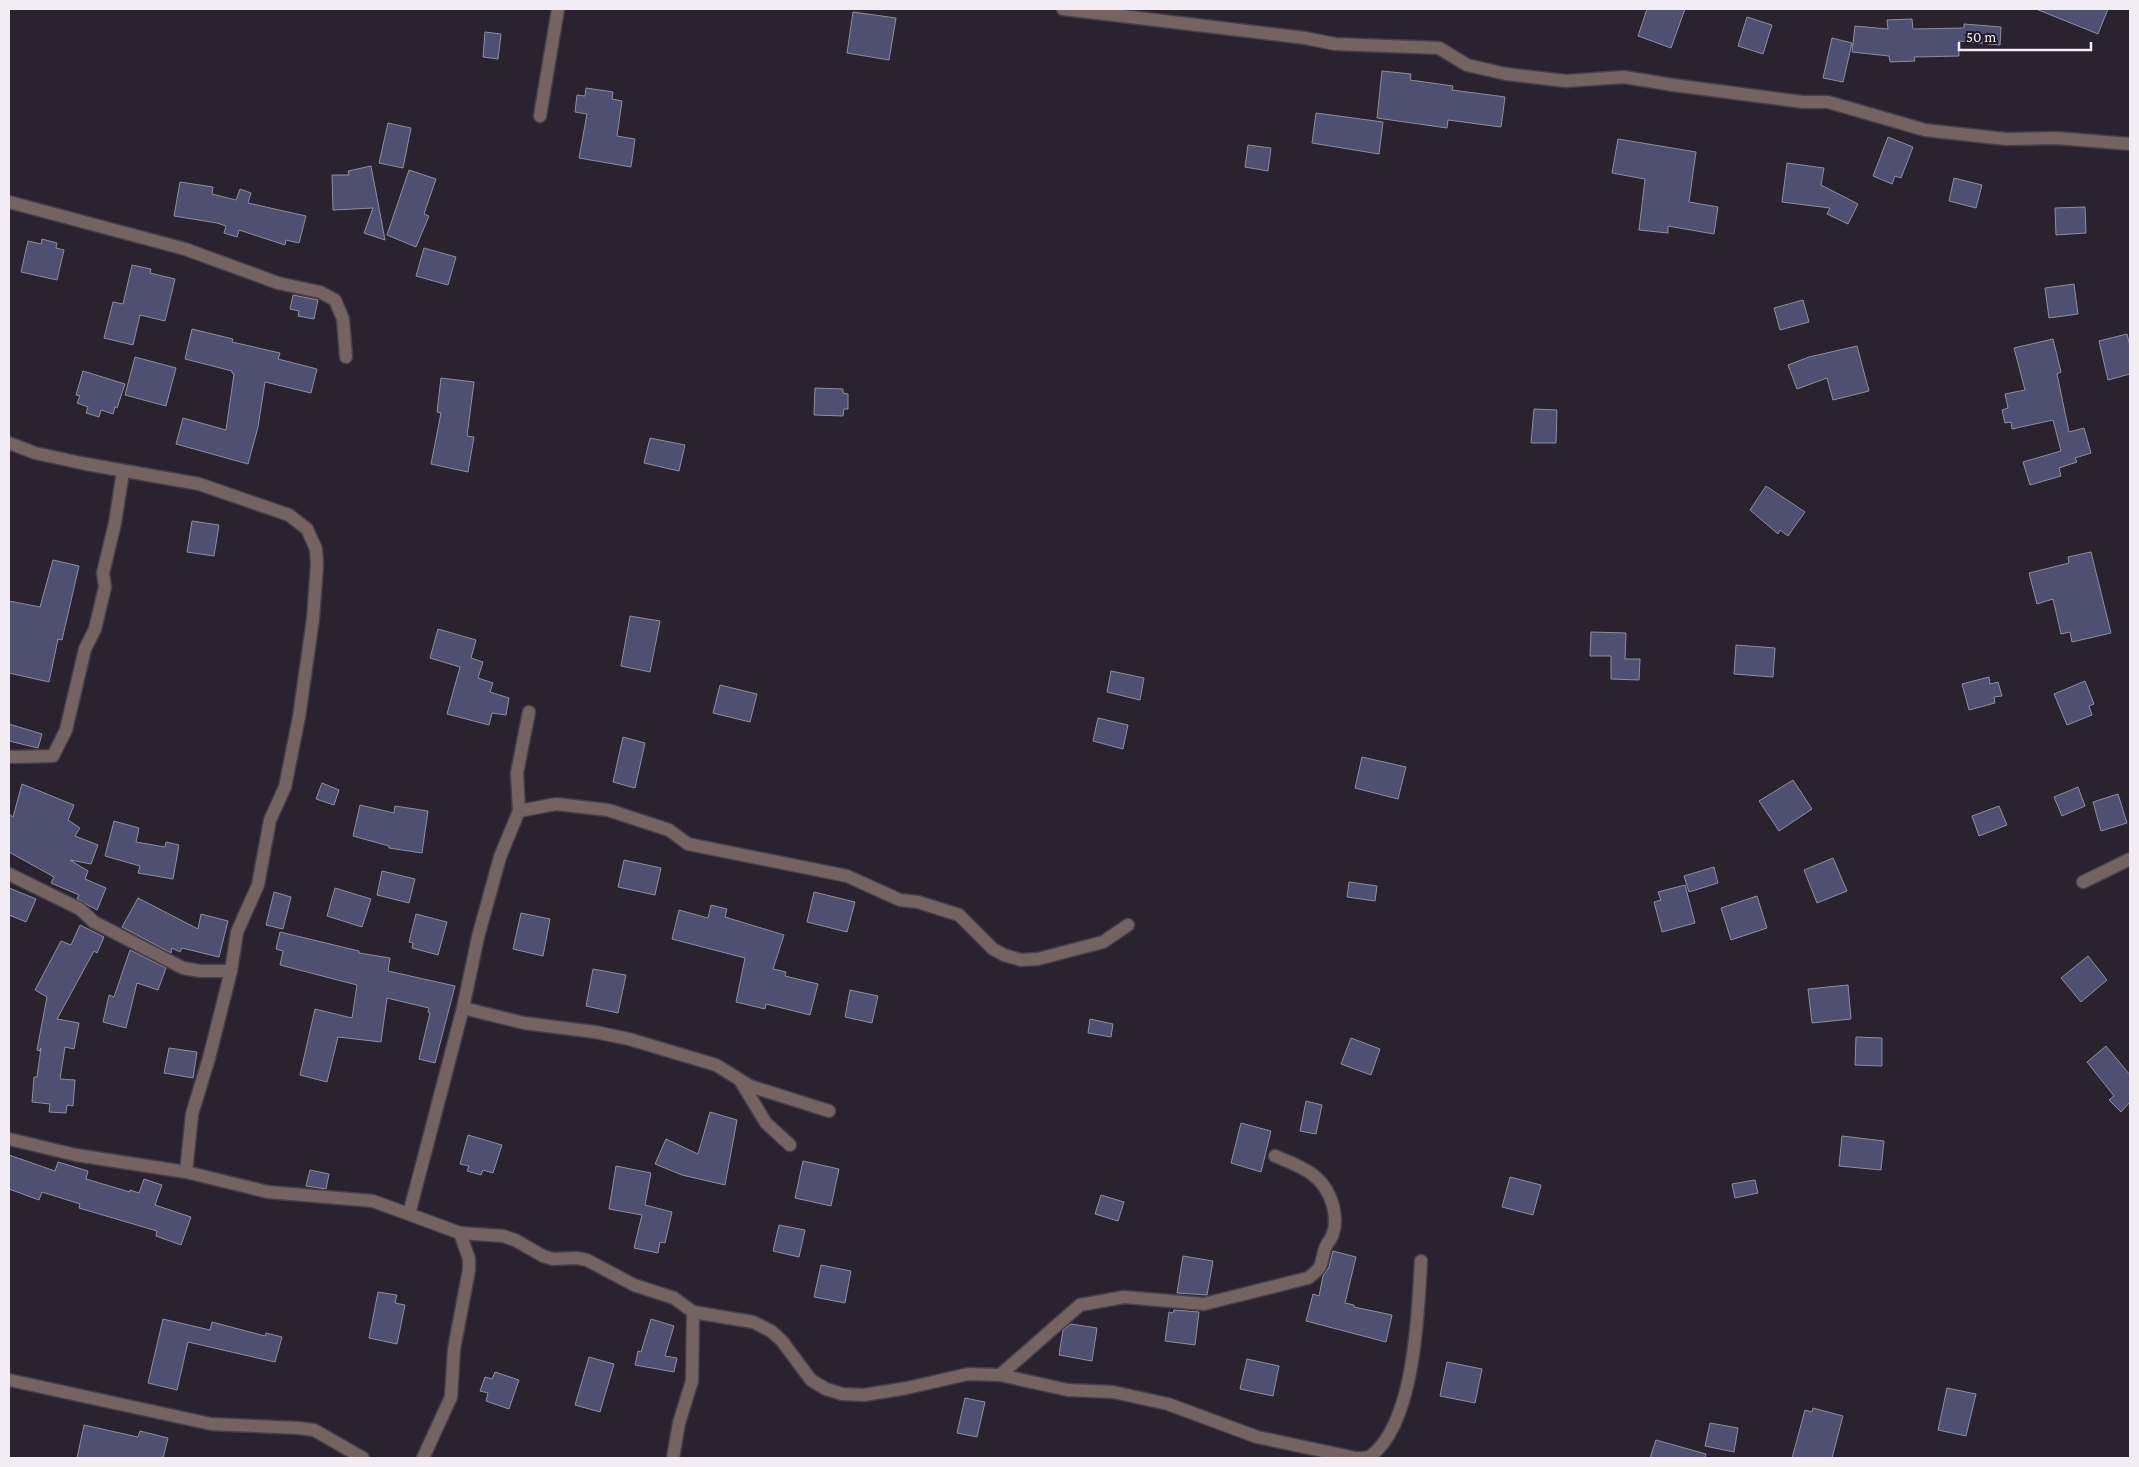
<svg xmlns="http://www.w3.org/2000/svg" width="2139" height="1467" viewBox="0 0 2139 1467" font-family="'Crimson Pro',serif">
  <rect width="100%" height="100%" fill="#2a222e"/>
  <g fill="#4f4f71" stroke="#8e8fa0">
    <path d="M1647,9h38l-14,39 -33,-12z"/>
    <path d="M2036,9h72l-10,25z"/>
    <path d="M853,12l43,6 -7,42 -42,-7z"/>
    <path d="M1747,17l25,8 -9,29 -25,-8z"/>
    <path d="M1912,19l1,10 51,-1v-4l37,3 -1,18 -41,-4v15l-45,1 1,4 -25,1 -1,-6 -37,-4 3,-26 33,3 -1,-9z"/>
    <path d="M485,32l16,2 -3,25 -15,-2z"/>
    <path d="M1832,38l20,5 -9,39 -20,-4z"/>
    <path d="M1382,71l29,3 -1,6 43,6 -1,4 53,7 -4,30 -53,-7 -1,8 -70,-10z"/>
    <path d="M586,88l27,4 -1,7 10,2 -5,35 18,3 -4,28 -52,-9 8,-44 -12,-2 2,-17 8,1z"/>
    <path d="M1316,113l67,9 -4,32 -67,-11z"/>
    <path d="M388,123l23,5 -8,40 -24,-5z"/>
    <path d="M1888,137l25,10 -12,31 -6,-2 -3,8 -19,-8z"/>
    <path d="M1618,139l78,13 -7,50 29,5 -4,27 -46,-8v7l-29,-3 6,-51 -33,-6z"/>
    <path d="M1248,145l23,3 -3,23 -23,-4z"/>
    <path d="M1787,163l37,5 -3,17 37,19 -10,20 -21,-10 3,-6 -48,-6z"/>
    <path d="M371,166l8,42 6,32 -21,-7 9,-25 -40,2 -1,-35h17l-1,-4z"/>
    <path d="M409,170l27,9 -12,35 5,2 -13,31 -29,-12z"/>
    <path d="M1954,178l28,7 -6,23 -27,-7z"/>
    <path d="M180,182l33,5 -1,7 24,6 4,-11 11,4 -3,10 58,13 -7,27 -13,-3 -1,5 -46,-15 -2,7 -13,-4 2,-7 -9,-3 -43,-7z"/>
    <path d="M2085,207l1,26 -30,2 -1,-27z"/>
    <path d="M42,239l15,4 -1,5 8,2 -7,30 -36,-8 7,-31 13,3z"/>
    <path d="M424,248l32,9 -8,28 -32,-9z"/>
    <path d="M132,265l19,4 -1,4 25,6 -10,42 -25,-6 -7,30 -29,-7 9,-36 10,2z"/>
    <path d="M2074,284l4,30 -29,4 -4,-30z"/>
    <path d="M293,295l25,5 -4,19 -16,-3 1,-5 -9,-2z"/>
    <path d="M1803,300l6,22 -29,8 -6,-22z"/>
    <path d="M192,329l41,10 -1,3 48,11 -2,6 39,10 -6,24 -46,-11 -7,45 -10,37 -72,-20 7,-26 43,12 8,-56 -2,-1v-2l-47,-12z"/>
    <path d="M2127,334l3,12v28l-22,6 -9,-39z"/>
    <path d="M2053,339l8,33 -4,2 12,58 15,-4 7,25 -16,5 2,4 -18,6 2,8 -31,9 -7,-23 38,-11 -8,-31 -41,9 -1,-7 -6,1 -3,-13 6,-2 -3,-14 20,-4 -11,-42z"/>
    <path d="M1857,346l12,45 -36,9 -6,-22 -30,11 -9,-24 21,-8z"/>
    <path d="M135,357l41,11 -10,38 -41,-11z"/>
    <path d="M83,371l42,13 -8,24 -2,-1 -2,7 -12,-4 -2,7 -13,-4 2,-6 -11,-4 3,-7 -4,-1z"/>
    <path d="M441,378l33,4 -7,54 7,1 -6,35 -37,-8 10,-51 -4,-1z"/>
    <path d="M815,388l28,1v4l5,1v15h-4l-1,7 -29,-1z"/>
    <path d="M1534,409l23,1 -1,33h-25z"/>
    <path d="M650,438l35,7 -6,26 -35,-8z"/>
    <path d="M1766,486l39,26 -17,24 -8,-6 -2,4 -28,-24z"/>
    <path d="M192,521l27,4 -5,31 -27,-4z"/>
    <path d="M2091,552l20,81 -39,9 -2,-10 -9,2 -8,-35 -16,5 -8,-31 40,-10 -1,-6z"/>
    <path d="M53,560l26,6 -17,74 -4,-1 -9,43 -40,-9v-72l31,6z"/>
    <path d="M630,616l30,5 -10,51 -29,-6z"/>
    <path d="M438,629l38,11 -5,18 12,4 -5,16 15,5 -3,9 19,6 -3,17 -14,-2 -3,12 -42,-11 13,-47 -30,-9z"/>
    <path d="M1591,632l35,1 -1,26h15l-1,21 -28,-1v-23h-21z"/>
    <path d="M1736,645l39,3 -2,29 -39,-3z"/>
    <path d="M1111,671l33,7 -4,22 -33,-8z"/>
    <path d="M1989,677l1,7 8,-2 4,14 -8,1 1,6 -26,7 -7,-26z"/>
    <path d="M2085,681l9,23 -5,2 3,9 -25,10 -13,-31z"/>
    <path d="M720,685l37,9 -7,28 -37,-9z"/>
    <path d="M1098,718l30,7 -5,24 -30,-8z"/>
    <path d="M9,724l33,10 -4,14 -29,-7z"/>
    <path d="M623,737l22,6 -10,45 -22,-6z"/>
    <path d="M1362,757l44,10 -8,32 -43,-11z"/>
    <path d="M1793,780l19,29 -33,22 -20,-30z"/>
    <path d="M322,783l17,7 -5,15 -18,-6z"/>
    <path d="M22,784l52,21 -6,15 12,8 -5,8 23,9 -7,19 -21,-4 18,11 -3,8 21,9 -9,22 -20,-11 2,-4 -28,-12 3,-6 -45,-25v-38l4,3z"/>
    <path d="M2078,787l7,19 -23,10 -8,-19z"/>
    <path d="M2118,794l9,29 -26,8 -8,-29z"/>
    <path d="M360,805l34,8 1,-7 33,5 -6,42 -33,-5v-2l-36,-10z"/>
    <path d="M1999,806l8,19 -28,11 -7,-20z"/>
    <path d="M114,821l25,7 -3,14 29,5 1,-5 13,3 -6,34 -35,-6 2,-7 -35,-10z"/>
    <path d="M1833,858l14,33 -30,12 -13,-33z"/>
    <path d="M624,860l37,8 -6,27 -37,-8z"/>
    <path d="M1714,867l4,16 -29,9 -5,-16z"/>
    <path d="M382,871l33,8 -6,24 -32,-8z"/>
    <path d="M1349,882l28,4 -2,15 -28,-4z"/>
    <path d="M1685,885l10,38 -33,9 -8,-30 7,-2 -3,-8z"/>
    <path d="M9,888l27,11 -10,23 -17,-7z"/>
    <path d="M335,888l36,11 -9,28 -35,-11z"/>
    <path d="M274,892l17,5 -8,32 -17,-4z"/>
    <path d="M814,892l41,10 -8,30 -40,-10z"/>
    <path d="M1757,896l10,32 -36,12 -10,-32z"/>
    <path d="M138,898l60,31 3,-15 27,7 -9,36 -37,-9 -2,4 -8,-4 -1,5 -49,-26z"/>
    <path d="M711,905l16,4 -2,8 59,18 -11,34 13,3 -1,4 33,8 -8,31 -44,-11 -1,5 -29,-7 9,-44 -73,-19 7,-29 29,8z"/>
    <path d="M521,913l29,6 -7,37 -30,-7z"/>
    <path d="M416,914l31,8 -9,33 -26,-7 1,-5 -4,-1z"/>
    <path d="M80,925l24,12 -7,16 -3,-2 -37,68 22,4 -5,26 -9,-2 -5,32 15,1 -2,26 -6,-1 -1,8 -17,-1 1,-8 -18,-2 2,-25h3l4,-29 -1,3 -3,-1 10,-53 -12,-7 26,-49 10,4z"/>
    <path d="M280,932l79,19v2l31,5 -2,13 67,15 -20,77 -16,-4 11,-46 -2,-1 1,-4 -42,-10 -6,44 -43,-5 -11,45 -27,-7 15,-66 37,9 5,-33 -77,-20 3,-14 -7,-2z"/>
    <path d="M130,950l36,18 -8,22 -21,-7 -11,45 -23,-6 6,-27 5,2z"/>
    <path d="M2088,956l19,24 -26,22 -20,-24z"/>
    <path d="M593,969l33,6 -8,38 -32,-7z"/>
    <path d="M1848,985l3,34 -39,4 -4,-34z"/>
    <path d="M850,990l28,6 -6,27 -27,-6z"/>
    <path d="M1090,1019l23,5 -2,13 -23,-4z"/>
    <path d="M1856,1037l26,1v28l-27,-1z"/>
    <path d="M1351,1038l29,11 -9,26 -30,-11z"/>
    <path d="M2106,1046l24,29v27l-9,10 -12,-12 5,-4 -27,-34z"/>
    <path d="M169,1048l28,4 -4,26 -29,-5z"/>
    <path d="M1306,1101l16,4 -6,29 -16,-3z"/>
    <path d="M710,1112l27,8 -12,65 -43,-10 -27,-11 11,-25 32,15z"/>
    <path d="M1241,1123l30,8 -10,41 -30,-9z"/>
    <path d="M468,1135l34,10 -9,28 -10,-3 -2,5 -14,-4 2,-5 -9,-2z"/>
    <path d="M1842,1136l42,5 -3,29 -42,-4z"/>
    <path d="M9,1155l46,16 3,-9 30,9 -2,8 44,13v-2l9,3 5,-14 18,6 -7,20 36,12 -10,28 -25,-9 1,-5 -78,-23 1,-4 -38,-12 -3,8 -30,-11z"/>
    <path d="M803,1161l36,8 -8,37 -36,-8z"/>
    <path d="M616,1166l35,7 -6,32 27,7 -7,31 -5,-1 -2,11 -24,-5 8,-33 -33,-6z"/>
    <path d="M310,1170l19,4 -3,15 -20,-3z"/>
    <path d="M1510,1177l31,8 -8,30 -31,-8z"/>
    <path d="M1755,1180l3,13 -23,5 -3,-14z"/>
    <path d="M1101,1195l23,7 -6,19 -23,-7z"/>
    <path d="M779,1225l26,5 -6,27 -26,-6z"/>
    <path d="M1333,1251l23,6 -11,46 9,2v2l38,8 -6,27 -80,-21 7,-27 6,2 4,-20 6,-9z"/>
    <path d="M1183,1256l30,5 -6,34 -30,-2z"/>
    <path d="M821,1265l30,6 -6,32 -31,-6z"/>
    <path d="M378,1292l19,3 -2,8 10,2 -8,39 -28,-6z"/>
    <path d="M1174,1310l25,2 -4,33 -30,-4 4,-29 4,1z"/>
    <path d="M163,1319l47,11 2,-8 53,14 1,-3 16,4 -7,25 -87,-20 -11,48 -29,-7z"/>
    <path d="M651,1319l23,7 -9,30 12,2 -3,14 -39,-7 3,-14 3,1z"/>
    <path d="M1071,1324l26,4 -5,33 -33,-6 4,-25z"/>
    <path d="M589,1357l25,7 -14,48 -25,-7z"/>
    <path d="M1247,1359l32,7 -6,30 -33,-7z"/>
    <path d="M1447,1362l35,7 -7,34 -35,-7z"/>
    <path d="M495,1372l24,8 -10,29 -23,-8 2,-8 -8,-2 5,-14 7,2z"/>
    <path d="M1947,1388l29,6 -10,42 -28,-6z"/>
    <path d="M965,1398l20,4 -8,35 -20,-4z"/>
    <path d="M1813,1408l30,8 -11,42h-40l13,-48 7,2z"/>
    <path d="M1710,1423l28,5 -4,24 -29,-6z"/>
    <path d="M84,1425l54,12 2,-6 28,7 -5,20h-86z"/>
    <path d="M1656,1440l50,14 -1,4h-55z"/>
  </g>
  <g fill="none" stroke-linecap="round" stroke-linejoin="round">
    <g stroke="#463e4a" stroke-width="15">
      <g id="minor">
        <path d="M1063,9l242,29 30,6 104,4 28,17 39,9 60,7 58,-4 49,8 130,17h25l97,28 17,2 64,7 50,-1 74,6"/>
        <path d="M540,116l18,-107"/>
        <path d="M9,202l176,47 93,34 42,9 15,8 8,19 3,38"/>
        <path d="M9,443l26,10 51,11 113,20 90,31 18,14 9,20 1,16 -4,54 -14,98 -14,70 -15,33 -12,65 -21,47 -6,39 -22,87 -17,56 -6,58"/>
        <path d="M9,757l44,-1 13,-26 19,-81 10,-20 10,-42 -2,-14 12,-50 8,-52"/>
        <path d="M519,811l37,-7 52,6 61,20 19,14 159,32 53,24 18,2 41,13 34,34 11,6 17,5 17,-1 65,-17 25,-17"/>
        <path d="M9,874l71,35 14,13 89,46 17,3h31"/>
        <path d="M2083,882l47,-23"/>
        <path d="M463,1008l61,15 71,9 34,7 87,26 34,21 79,25"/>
        <path d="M741,1082l25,41 24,22"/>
        <path d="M9,1139l67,16 110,17 82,20 105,9 87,32 43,3 12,4 28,16 10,3 24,-1 10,2 47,25 40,13 19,14 60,10 18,9 11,10 29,39 15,9 16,5 22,1 43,-7 61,-14 32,1 68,15 45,2 55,12 89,33 99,21"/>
        <path d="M409,1214l54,-206 15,-71 22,-80 19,-46 -2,-38 12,-61"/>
        <path d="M1000,1375l80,-70 44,-8 80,7 104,-26c18,-13 11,-14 18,-32 2,-4 6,-8 7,-13 3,-8 2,-19 0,-27 -8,-31 -31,-39 -58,-50"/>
        <path d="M9,1380l202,44 88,4 15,2 49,28"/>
        <path d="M423,1458l28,-61 3,-48 15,-79v-11l-9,-26"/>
        <path d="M673,1458l6,-35 13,-42 1,-69"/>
        <path d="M1358,1458c4,0 11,0 14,-3 43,-34 46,-143 49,-194"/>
      </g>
    </g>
    <use href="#minor" stroke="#756262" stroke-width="12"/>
  </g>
  <rect width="2139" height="1467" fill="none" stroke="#f2ecf5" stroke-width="20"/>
  <path d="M1959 42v8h132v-8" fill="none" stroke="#f2ecf5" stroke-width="2.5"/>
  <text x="1966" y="42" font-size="15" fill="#f2ecf5" stroke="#201925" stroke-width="4" paint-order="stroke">50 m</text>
</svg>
